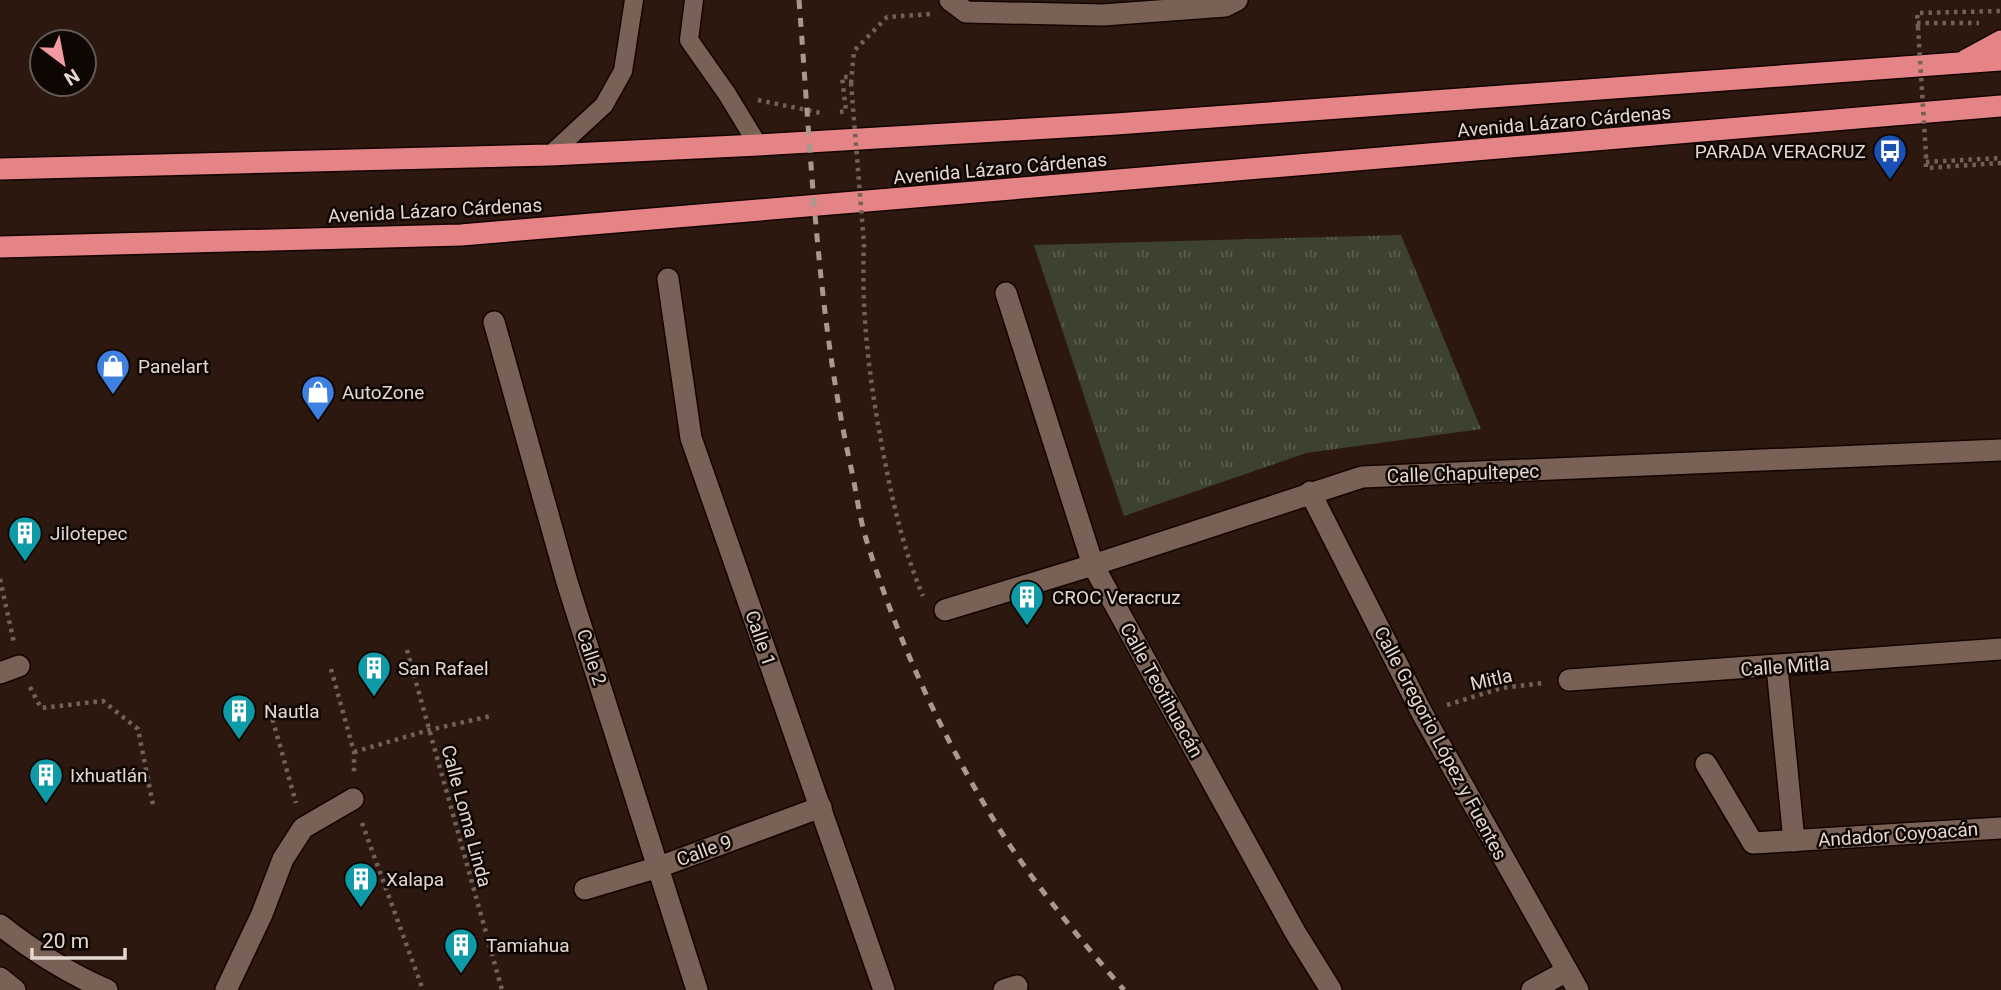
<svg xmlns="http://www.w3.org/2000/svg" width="2001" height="990" viewBox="0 0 2001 990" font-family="Roboto,sans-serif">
  <defs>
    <pattern id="grass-tufts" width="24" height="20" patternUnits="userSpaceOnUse" patternTransform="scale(1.75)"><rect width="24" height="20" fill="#3d4230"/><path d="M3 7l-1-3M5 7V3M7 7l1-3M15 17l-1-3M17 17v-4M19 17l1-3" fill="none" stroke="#595d4d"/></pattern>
  </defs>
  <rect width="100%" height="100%" fill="#2c180e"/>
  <path fill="url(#grass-tufts)" d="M1401,235l80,194 -175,24 -182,63 -90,-271z"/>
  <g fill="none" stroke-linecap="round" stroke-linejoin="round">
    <g stroke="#130400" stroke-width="21">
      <g id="lane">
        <path d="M694,0l-5,40 38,54 31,51"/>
        <path d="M550,155l54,-50 19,-34 11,-71"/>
      </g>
    </g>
    <g stroke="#130400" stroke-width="24">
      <g id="street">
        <path d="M950,0l16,12 137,3 122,-9 12,-6"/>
        <path d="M668,279l23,159 193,552"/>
        <path d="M1006,293l87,272 202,367 36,58"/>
        <path d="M494,322l73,260 130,408"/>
        <path d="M1310,492l112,221 156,277"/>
        <path d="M945,610l148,-45 269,-88 639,-27"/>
        <path d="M1777,667l17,174"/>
        <path d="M0,673l19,-7"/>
        <path d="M1569,680l432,-31"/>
        <path d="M1706,764l47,79 248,-15"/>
        <path d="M585,889l74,-22 162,-60"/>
        <path d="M0,925c33,26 68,48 107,65"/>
        <path d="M0,978l15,12"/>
        <path d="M226,990l36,-76 21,-55 20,-31 50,-29"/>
        <path d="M1004,990l13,-4"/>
        <path d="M1532,990l35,-19"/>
      </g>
    </g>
    <g stroke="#130400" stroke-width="24">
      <g id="highway">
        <path d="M1966,60l35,-19"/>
        <path d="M0,169l550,-14 208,-10 358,-21 885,-64"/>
        <path d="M0,247l461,-12 1540,-129"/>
      </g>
    </g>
    <g stroke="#726158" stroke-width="4.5" stroke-dasharray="3.5 5" stroke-linecap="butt">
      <path d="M1917,23h62"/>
      <path d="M1918,27l-1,-14 84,-2"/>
      <path d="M851,83l3,-32 33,-34 44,-3"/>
      <path d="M758,100l63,13"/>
      <path d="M840,112l6,-1 -4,-34h8"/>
      <path d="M1926,155v13l75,-5"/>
      <path d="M1926,162l75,-4"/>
      <path d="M864,244c-3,67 5,132 17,197 10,53 21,106 42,155"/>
      <path d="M0,579l14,64"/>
      <path d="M407,650l95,340"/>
      <path d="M331,669l23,83v22"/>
      <path d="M30,687l11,21 62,-7 35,28 15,76"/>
      <path d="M268,703l28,100"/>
      <path d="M1447,705l55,-17 42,-5"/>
      <path d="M354,752l75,-22 62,-14"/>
      <path d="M362,823l61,167"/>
    </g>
    <use href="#lane" stroke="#7a6155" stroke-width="18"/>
    <use href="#street" stroke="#7a6155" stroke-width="21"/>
    <use href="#highway" stroke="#e58487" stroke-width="21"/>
    <path stroke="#a89890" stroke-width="5" stroke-dasharray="9 9" stroke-linecap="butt" d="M799,0c12,154 18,312 51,463 6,26 9,54 17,79 33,106 83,212 144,305 34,50 73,97 113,143"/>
    <g stroke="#726158" stroke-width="4.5" stroke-dasharray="3.5 5" stroke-linecap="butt">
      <path d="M1918,27l8,128"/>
      <path d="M851,83l13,161"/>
    </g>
  </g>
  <defs>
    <g id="bus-pin" transform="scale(1.75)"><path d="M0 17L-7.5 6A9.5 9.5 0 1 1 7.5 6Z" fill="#1a4fb4" stroke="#0e0603"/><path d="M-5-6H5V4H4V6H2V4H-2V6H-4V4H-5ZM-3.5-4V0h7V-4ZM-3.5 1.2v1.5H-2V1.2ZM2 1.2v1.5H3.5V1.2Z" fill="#fff"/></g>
    <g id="shop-pin" transform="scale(1.75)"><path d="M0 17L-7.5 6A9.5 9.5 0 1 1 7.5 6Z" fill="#3f7fe0" stroke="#0e0603"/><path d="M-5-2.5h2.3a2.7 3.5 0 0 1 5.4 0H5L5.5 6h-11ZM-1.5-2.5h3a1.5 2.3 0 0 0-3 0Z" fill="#fff"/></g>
    <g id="building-pin" transform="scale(1.75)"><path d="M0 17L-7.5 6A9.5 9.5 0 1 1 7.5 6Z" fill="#0f9aa8" stroke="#0e0603"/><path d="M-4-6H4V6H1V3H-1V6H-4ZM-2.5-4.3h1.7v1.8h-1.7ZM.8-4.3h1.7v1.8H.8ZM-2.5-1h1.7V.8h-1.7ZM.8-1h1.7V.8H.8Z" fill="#fff"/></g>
  </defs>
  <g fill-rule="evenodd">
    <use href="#bus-pin" x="1890" y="151"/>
    <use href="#shop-pin" x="113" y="366"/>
    <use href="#shop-pin" x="318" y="392"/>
    <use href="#building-pin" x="25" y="533"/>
    <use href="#building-pin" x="1027" y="597"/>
    <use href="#building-pin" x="374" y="668"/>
    <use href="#building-pin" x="239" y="711"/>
    <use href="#building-pin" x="46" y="775"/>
    <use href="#building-pin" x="361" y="879"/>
    <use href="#building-pin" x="461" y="945"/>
  </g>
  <g text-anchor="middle" stroke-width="5" stroke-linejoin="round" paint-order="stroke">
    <g font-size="19" fill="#e5d7d0" stroke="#0e0603">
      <text transform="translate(1564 121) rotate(-5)" y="7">Avenida Lázaro Cárdenas</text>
      <text transform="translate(1000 168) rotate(-5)" y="7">Avenida Lázaro Cárdenas</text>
      <text transform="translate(435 210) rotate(-3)" y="7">Avenida Lázaro Cárdenas</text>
      <text transform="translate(1463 473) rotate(-2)" y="7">Calle Chapultepec</text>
      <text transform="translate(761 638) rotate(71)" y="7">Calle 1</text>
      <text transform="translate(592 657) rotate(72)" y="7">Calle 2</text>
      <text transform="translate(1785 666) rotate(-4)" y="7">Calle Mitla</text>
      <text transform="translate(1491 679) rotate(-13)" y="7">Mitla</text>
      <text transform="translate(1162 690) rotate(61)" y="7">Calle Teotihuacán</text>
      <text transform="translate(1441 743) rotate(62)" y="7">Calle Gregorio López y Fuentes</text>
      <text transform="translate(467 816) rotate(75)" y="7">Calle Loma Linda</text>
      <text transform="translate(1898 834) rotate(-4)" y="7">Andador Coyoacán</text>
      <text transform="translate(704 850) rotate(-20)" y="7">Calle 9</text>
    </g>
    <g font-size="19" fill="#e5d7d0" stroke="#0e0603" text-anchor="start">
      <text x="1866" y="158" text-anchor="end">PARADA VERACRUZ</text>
      <text x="138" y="373">Panelart</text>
      <text x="342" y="399">AutoZone</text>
      <text x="50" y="540">Jilotepec</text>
      <text x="1052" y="604">CROC Veracruz</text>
      <text x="398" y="675">San Rafael</text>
      <text x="264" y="718">Nautla</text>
      <text x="70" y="782">Ixhuatlán</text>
      <text x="386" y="886">Xalapa</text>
      <text x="486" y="952">Tamiahua</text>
    </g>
  </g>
  <g transform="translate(63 63) rotate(148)"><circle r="33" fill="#0e0603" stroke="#645a55" stroke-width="2"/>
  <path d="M0-5L12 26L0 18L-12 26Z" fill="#f49aa1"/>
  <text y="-10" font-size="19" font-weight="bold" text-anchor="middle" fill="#e5d7d0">N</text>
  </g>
  <path d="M32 948v10h93v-10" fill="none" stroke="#e5d7d0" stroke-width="3.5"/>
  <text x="42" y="948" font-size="21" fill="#e5d7d0" stroke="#0e0603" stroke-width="5" paint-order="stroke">20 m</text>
</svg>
